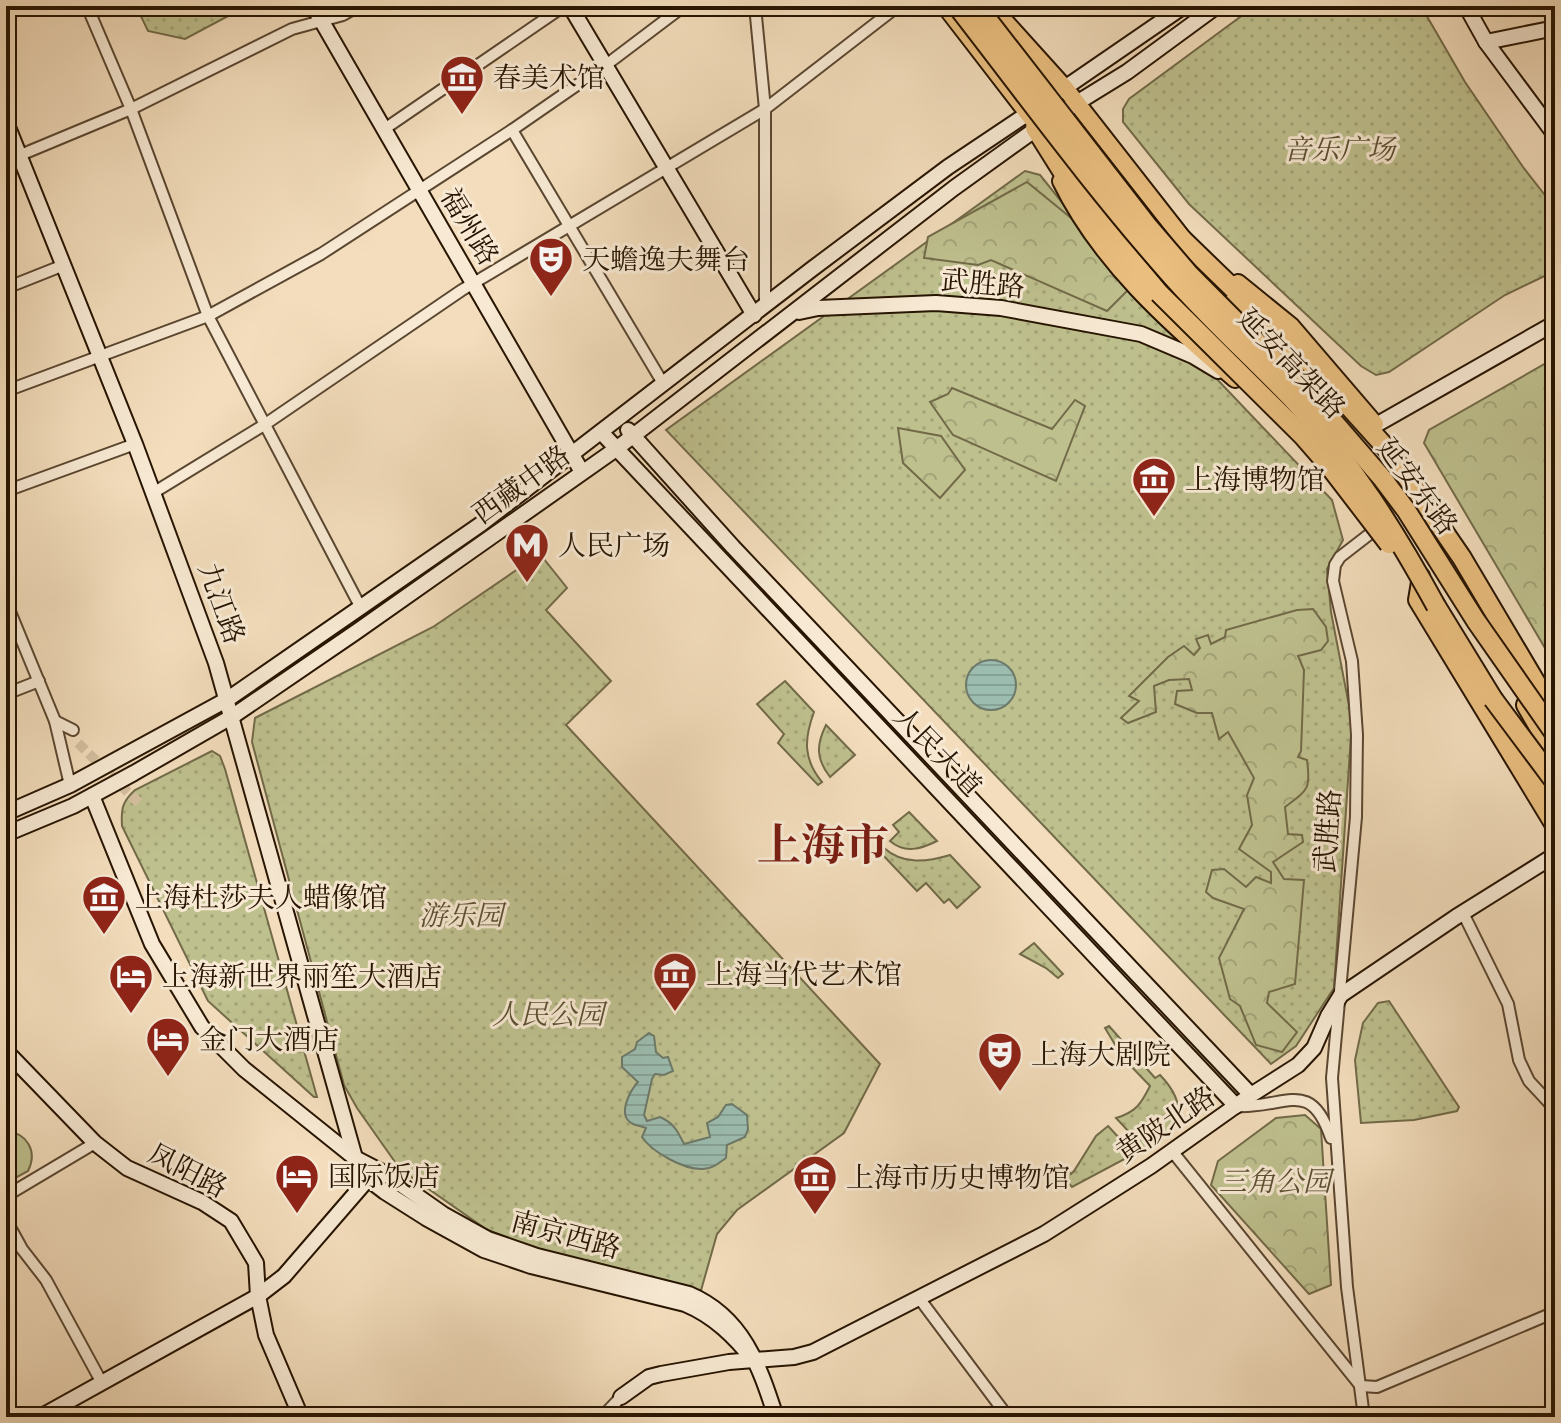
<svg xmlns="http://www.w3.org/2000/svg" width="1561" height="1423" viewBox="0 0 1561 1423" font-family="Cardo,'Noto Serif SC',serif">
  <defs>
    <pattern id="grass-dots" width="8" height="8" patternUnits="userSpaceOnUse" patternTransform="scale(2)"><rect width="8" height="8" fill="#bec08e"/><path d="M2 2h.1M6 6h.1" fill="none" stroke="#a3a479" stroke-width="1.8" stroke-linecap="round"/></pattern>
    <pattern id="forest-crowns" width="20" height="18" patternUnits="userSpaceOnUse" patternTransform="scale(2)"><rect width="20" height="18" fill="#bec08e"/><path d="M2 6a3 3 0 1 1 6 0M12 15a3 3 0 1 1 6 0" fill="none" stroke="#a3a479"/></pattern>
    <pattern id="water-rules" width="6" height="5" patternUnits="userSpaceOnUse" patternTransform="scale(2)"><rect width="6" height="5" fill="#9bbcaf"/><path d="M0 2.5h6" fill="none" stroke="#86a195"/></pattern>
  </defs>
  <rect width="100%" height="100%" fill="#f3ddbc"/>
  <filter id="stains"><feTurbulence type="fractalNoise" baseFrequency=".0025" numOctaves="4"/><feColorMatrix values="0 0 0 0 .2 0 0 0 0 .09 0 0 0 0 .02 0 0 0 .5 -.17"/></filter>
  <radialGradient id="worn" r=".72"><stop offset=".6" stop-color="#630" stop-opacity="0"/><stop offset="1" stop-color="#630" stop-opacity=".3"/></radialGradient>
  <g fill="url(#grass-dots)" stroke="#726a48" stroke-width="2">
    <path d="M136,6h111l-62,33 -37,-8z"/>
    <path d="M1255,6h166l44,76 58,85 32,41v63l-50,24 -116,77 -13,3 -15,-9 -172,-162 -66,-82v-13l6,-10z"/>
    <path d="M1025,171l15,4 95,118 197,207 11,40 -16,29 4,43 21,109 -18,267 -38,58 -25,18 -605,-634z"/>
    <path d="M540,554l27,34 -21,22 65,71 -45,44 314,339 -36,69 -107,77 -20,24 -17,60 -160,-43 -54,-22 -86,-60 -43,-61 -13,-23 -92,-343 3,-24 178,-91z"/>
    <path d="M785,681l29,31c-10,27 -11,47 8,70l-4,3 -40,-42 6,-9 -27,-30z"/>
    <path d="M826,725l29,30 -25,22c-14,-18 -14,-32 -4,-52z"/>
    <path d="M212,751l8,5 5,13 92,328h-3l-106,-96 -86,-175c-1,-17 0,-24 13,-36z"/>
    <path d="M909,812l28,29c-16,8 -32,13 -47,0l9,-9 -6,-7z"/>
    <path d="M884,848c19,17 43,14 66,7l30,32 -23,21 -8,-9 -5,4 -18,-20 -9,8 -37,-39z"/>
    <path d="M1034,943l29,31 -5,4 -12,-10 -26,-14z"/>
    <path d="M1389,1001l70,106 -2,4 -43,9 -53,3 -6,-63 8,-37 15,-20z"/>
    <path d="M1109,1026l46,52 5,-3c29,30 22,53 -13,73h-3l-28,-30c20,-6 25,-14 34,-32l-27,-28 -18,-30z"/>
    <path d="M1108,1126l26,28 -62,33 -14,-16 7,-4 6,7 3,-3 22,-35z"/>
  </g>
  <g fill="url(#forest-crowns)" stroke="#726a48" stroke-width="2">
    <path d="M1027,182l49,40 54,66 -23,23 -116,-51 -13,5 -54,-7 4,-21z"/>
    <path d="M1555,358v307l-131,-222 5,-13z"/>
    <path d="M952,388l100,41 23,-29 10,6 -29,75 -103,-46 -23,-33 18,-8z"/>
    <path d="M898,428l43,8 24,34 -25,28 -37,-35z"/>
    <path d="M1313,609l13,18 2,14 -7,9 -23,6 6,14 -3,81 -3,6 9,3c4,29 1,30 -22,47l3,27 14,1 1,7 -30,20 11,17 20,1 -9,104 -26,8 -2,11 30,29 -15,20 -26,-7 -16,-39 -10,-7 -11,-41 25,-49 -31,-11 -7,-6 6,-22 12,-1 22,18 10,-10 15,6v-11l-32,-23 13,-24 -5,-30 7,-17 -26,-46 -9,7 -7,-26h-15l-22,-9 2,-13 15,-1 -3,-11 -20,1 -15,6 2,26 -28,11 -7,-5 18,-17 -10,-5 39,-39 16,-11 10,9 6,-7 -4,-9 12,-4 3,9 14,-7 1,-7 71,-20z"/>
    <path d="M1305,1115l16,14 10,156 -22,9 -98,-109 7,-24 58,-43z"/>
  </g>
  <path fill="#bec08e" stroke="#726a48" stroke-width="2" d="M6,1131c21,2 32,20 22,40l-22,12z"/>
  <g fill="url(#water-rules)" stroke="#6d7969" stroke-width="2">
    <circle cx="991" cy="685" r="25"/>
    <path d="M649,1033l5,3 2,16 7,6 5,-1 5,14 -9,4 -9,-1 -3,5 -8,36 3,6 13,-4c14,6 18,15 24,27l26,-7 -3,-14 11,-6 8,-12 6,-1 15,11 1,14 -3,8 -18,8 -1,13c-7,5 -14,11 -23,11 -19,1 -51,-17 -61,-32l4,-9c-4,-2 -9,-2 -13,-4 -17,-8 -3,-33 5,-42l-16,-15v-10l13,-8 2,-7z"/>
  </g>
  <g fill="none" stroke-linecap="round" stroke-linejoin="round">
    <path stroke="#d4bfa0" stroke-width="10" stroke-dasharray="10 5" stroke-linecap="butt" d="M78,743l61,60"/>
    <g stroke="#5a4630" stroke-width="14">
      <g id="street">
        <path d="M87,6l44,103 77,207 153,292"/>
        <path d="M755,6l10,103v196"/>
        <path d="M383,130l181,-124"/>
        <path d="M512,130l152,255"/>
        <path d="M6,161l125,-52 161,-80 51,-14 16,-9"/>
        <path d="M6,288l58,-23"/>
        <path d="M6,391l202,-75 113,-62 191,-124 94,-65 78,-59"/>
        <path d="M6,491l129,-47"/>
        <path d="M153,493l111,-68 198,-135 303,-181 133,-103"/>
        <path d="M6,602l49,119 15,64"/>
        <path d="M6,694l33,-13"/>
        <path d="M55,721l18,9"/>
        <path d="M1463,913l45,91 11,56 10,21 26,28"/>
        <path d="M1236,1106c49,3 74,-30 95,32"/>
        <path d="M1172,1151l188,234"/>
        <path d="M6,1196l89,-53"/>
        <path d="M6,1220l16,29 24,31 56,103"/>
        <path d="M919,1298l89,119"/>
        <path d="M1361,1386l16,1 178,-75"/>
        <path d="M602,1417l19,-20"/>
        <path d="M1364,1417l-17,-130 -15,-209 24,-261 1,-82 -5,-74 -19,-80 2,-16 5,-8 31,-24"/>
      </g>
    </g>
    <g stroke="#271401" stroke-width="18">
      <g id="secondary">
        <path d="M313,6l269,466"/>
        <path d="M570,6l184,309"/>
        <path d="M1466,6l20,36 69,93"/>
        <path d="M1486,42l69,-14"/>
        <path d="M1056,94l128,-88"/>
        <path d="M1067,109l60,-37 90,-66"/>
        <path d="M6,122l129,322 81,219 139,495 13,21 17,13 41,26 58,32 47,16 154,38c29,12 50,33 69,57"/>
        <path d="M799,312l19,-4 118,-5 65,5 140,26 52,22 25,15"/>
        <path d="M1376,425l179,-102"/>
        <path d="M628,430l105,117 518,548"/>
        <path d="M601,432l635,674"/>
        <path d="M92,796l60,148 50,83 42,42 111,89 31,16 57,40 45,25 49,17 152,38c54,23 70,71 87,123"/>
        <path d="M6,813l64,-28 158,-86 253,-175 331,-255 136,-102 88,-59"/>
        <path d="M6,834l67,-28 61,-33 99,-57 123,-84 260,-183 338,-261 89,-64"/>
        <path d="M6,1051l89,92 32,25 75,34 29,19 25,42 2,33 8,39 35,82"/>
        <path d="M621,1397l28,-20 12,-3 68,-12 65,-5 19,-5 231,-118 107,-68 100,-71 47,-30 16,-17 14,-32 13,-21 115,-78 99,-62"/>
        <path d="M40,1417l218,-121 26,-20 90,-104"/>
      </g>
    </g>
    <g stroke="#271401" stroke-width="20">
      <g id="primary">
        <path d="M945,6l91,118"/>
        <path d="M991,6l74,82 126,161"/>
        <path d="M1061,181c39,80 107,141 174,198"/>
        <path d="M1238,283l53,43 84,98"/>
        <path d="M1234,300l61,70"/>
        <path d="M1421,576l-4,24 138,227"/>
      </g>
    </g>
    <g stroke="#271401" stroke-width="22">
      <g id="highway">
        <path d="M1035,128l37,59 87,106"/>
        <path d="M1182,239l125,121 81,90 74,108 93,157"/>
        <path d="M1436,606l57,93 62,116"/>
        <path d="M1526,705l29,50"/>
      </g>
    </g>
    <use href="#street" stroke="#f7e9d3" stroke-width="10"/>
    <use href="#secondary" stroke="#f7e9d3" stroke-width="14"/>
    <use href="#primary" stroke="#eabe7e" stroke-width="16"/>
    <use href="#highway" stroke="#eabe7e" stroke-width="18"/>
    <g stroke="#271401" stroke-width="22" stroke-linecap="butt">
      <g id="highway-bridge">
        <path d="M957,6c69,89 136,181 211,266 40,46 85,86 127,130 58,62 100,129 141,204"/>
        <path d="M977,6l170,219 42,49 130,131 63,73 24,32 70,111 79,113"/>
        <path d="M1159,293l144,143 27,31 59,77"/>
        <path d="M1493,699l62,83"/>
      </g>
    </g>
    <use href="#highway-bridge" stroke="#eabe7e" stroke-width="18"/>
  </g>
  <defs>
    <g id="museum-pin" transform="scale(2.3)"><path d="M0 17L-7.5 6A9.5 9.5 0 1 1 7.5 6Z" fill="#8f2418" stroke="#f7e9d3"/><path d="M0-6L6-3V-2H-6V-3ZM-5-1h2V3h-2ZM-1-1h2V3h-2ZM3-1h2V3H3ZM-6 4H6V6H-6Z" fill="#fff"/></g>
    <g id="theatre-pin" transform="scale(2.3)"><path d="M0 17L-7.5 6A9.5 9.5 0 1 1 7.5 6Z" fill="#8f2418" stroke="#f7e9d3"/><path d="M-5-5.5Q0-4 5-5.5V0Q5 5 0 6Q-5 5-5 0ZM-3.3-2.5H-1v1.5H-3.3ZM1-2.5H3.3v1.5H1ZM-2.8 1Q0 5.5 2.8 1Z" fill="#fff"/></g>
    <g id="metro-pin" transform="scale(2.3)"><path d="M0 17L-7.5 6A9.5 9.5 0 1 1 7.5 6Z" fill="#8f2418" stroke="#f7e9d3"/><path d="M-5.5 5V-5H-3L0 0L3-5H5.5V5H3V-.5L0 4L-3-.5V5Z" fill="#fff"/></g>
    <g id="hotel-pin" transform="scale(2.3)"><path d="M0 17L-7.5 6A9.5 9.5 0 1 1 7.5 6Z" fill="#8f2418" stroke="#f7e9d3"/><path d="M-6-4.5h1.5V1H6V5H4.5V3h-9V5H-6ZM-4 0a1.8 1.8 0 1 1 3.6 0ZM.5 0V-2.5h3Q6-2.5 6 0Z" fill="#fff"/></g>
  </defs>
  <g fill-rule="evenodd">
    <use href="#museum-pin" x="462" y="77"/>
    <use href="#theatre-pin" x="551" y="259"/>
    <use href="#museum-pin" x="1154" y="479"/>
    <use href="#metro-pin" x="527" y="545"/>
    <use href="#museum-pin" x="104" y="897"/>
    <use href="#museum-pin" x="675" y="974"/>
    <use href="#hotel-pin" x="131" y="976"/>
    <use href="#hotel-pin" x="168" y="1039"/>
    <use href="#theatre-pin" x="1000" y="1054"/>
    <use href="#hotel-pin" x="297" y="1176"/>
    <use href="#museum-pin" x="815" y="1177"/>
  </g>
  <g text-anchor="middle" stroke-width="6" stroke-linejoin="round" paint-order="stroke">
    <g font-size="28" fill="#271401" stroke="#f7e9d3" text-anchor="start">
      <text x="493" y="87">春美术馆</text>
      <text x="582" y="269">天蟾逸夫舞台</text>
      <text x="1185" y="489">上海博物馆</text>
      <text x="558" y="555">人民广场</text>
      <text x="135" y="907">上海杜莎夫人蜡像馆</text>
      <text x="706" y="984">上海当代艺术馆</text>
      <text x="162" y="986">上海新世界丽笙大酒店</text>
      <text x="199" y="1049">金门大酒店</text>
      <text x="1031" y="1064">上海大剧院</text>
      <text x="328" y="1186">国际饭店</text>
      <text x="846" y="1187">上海市历史博物馆</text>
    </g>
    <g font-size="28" font-style="italic" fill="#5c5032" stroke="#f7e9d3">
      <text x="1339" y="159">音乐广场</text>
      <text x="461" y="925">游乐园</text>
      <text x="548" y="1024">人民公园</text>
      <text x="1275" y="1191">三角公园</text>
    </g>
    <g font-size="28" fill="#271401" stroke="#f7e9d3">
      <text transform="translate(470 226) rotate(59)" y="10">福州路</text>
      <text transform="translate(983 283) rotate(5)" y="10">武胜路</text>
      <text transform="translate(1292 363) rotate(46)" y="10">延安高架路</text>
      <text transform="translate(521 484) rotate(-36)" y="10">西藏中路</text>
      <text transform="translate(1418 486) rotate(53)" y="10">延安东路</text>
      <text transform="translate(222 603) rotate(70)" y="10">九江路</text>
      <text transform="translate(938 751) rotate(46)" y="10">人民大道</text>
      <text transform="translate(1327 831) rotate(-86)" y="10">武胜路</text>
      <text transform="translate(1165 1124) rotate(-34)" y="10">黄陂北路</text>
      <text transform="translate(188 1170) rotate(27)" y="10">凤阳路</text>
      <text transform="translate(566 1234) rotate(15)" y="10">南京西路</text>
    </g>
    <g font-size="44" font-weight="bold" fill="#7a1f14" stroke="#f7e9d3">
      <text x="823" y="860">上海市</text>
    </g>
  </g>
  <rect width="1561" height="1423" fill="none" stroke="#f3ddbc" stroke-width="32"/>
  <rect x="8" y="8" width="1545" height="1407" fill="none" stroke="#271401" stroke-width="4"/>
  <rect x="16" y="16" width="1529" height="1391" fill="none" stroke="#271401" stroke-width="2"/>
  <rect width="100%" height="100%" filter="url(#stains)"/>
  <rect width="100%" height="100%" fill="url(#worn)"/>
</svg>
